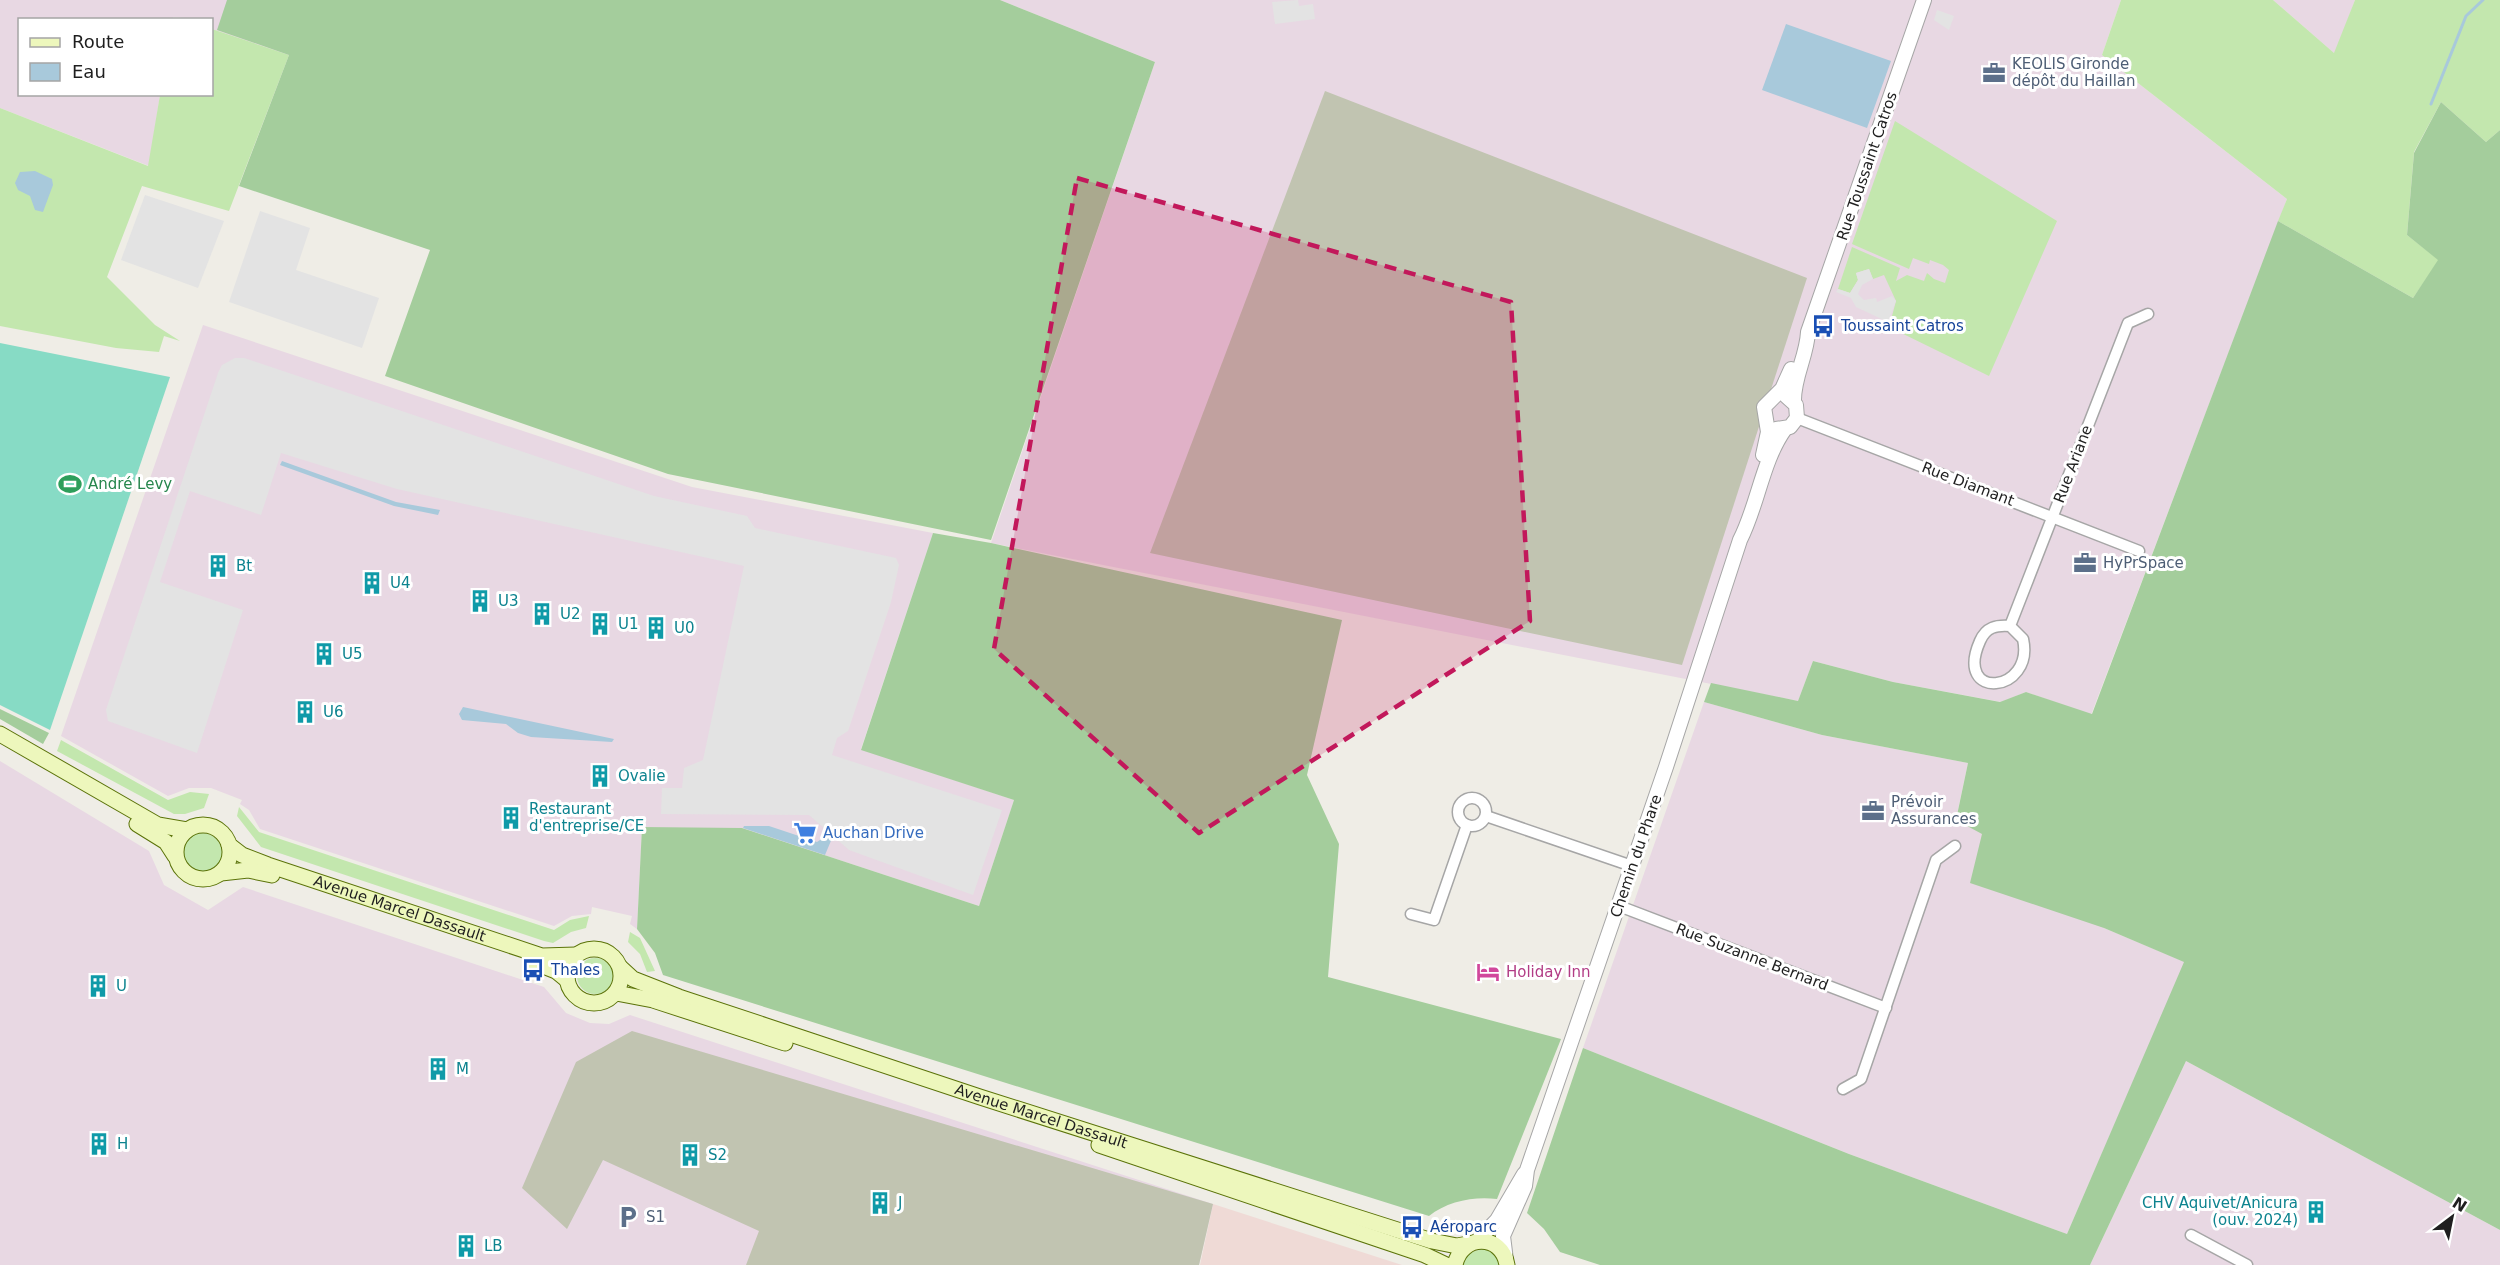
<svg xmlns="http://www.w3.org/2000/svg" width="2500" height="1265" viewBox="0 0 2500 1265" font-family="'DejaVu Sans',sans-serif">
  <rect width="100%" height="100%" fill="#efede6"/>
  <path fill="#efdad6" d="M1213,1204l189,61h-202z"/>
  <g fill="#e8d8e3">
    <path d="M0,0h227l226,111 -241,-82v-9l-39,-3 -1,3h-152v74l140,1 -11,71 -149,-58z"/>
    <path d="M1000,0h1121l-19,55 185,144 -196,516 -65,-23 -25,10 -108,-20 -80,-21 -15,40 -807,-158 164,-481z"/>
    <path d="M2273,0h82l-20,54z"/>
    <path d="M203,325l489,162 241,46 -72,216 153,51 -35,106 -237,-78h-100l-5,101 -7,-5 2,-8 -40,-9 -1,7 -19,2 -18,10 -294,-97 -11,-19 -9,-6 2,-4 -31,-12h-22l-21,8 -107,-60z"/>
    <path d="M1704,702l118,33 146,28 -12,56 27,15 121,94 81,34 -118,272 -218,-80 -266,-106z"/>
    <path d="M0,761l149,90 15,34 44,25 35,-23 301,100 22,26 24,10 19,1 21,-9 583,189 -14,61h-1199z"/>
    <path d="M2186,1061l314,169v35h-410z"/>
  </g>
  <g fill="#c1c4b1">
    <path d="M1325,91l482,187 -125,387 -532,-112z"/>
    <path d="M632,1031l581,173 -14,61h-453l13,-34 -156,-71 -36,69 -45,-41 54,-126z"/>
  </g>
  <g fill="#c3e7ae">
    <path d="M2121,0h152l61,53 21,-53h145v130l-14,12 -45,-40 -27,50 -7,83 32,25 -26,38 -135,-77 9,-22 -185,-144z"/>
    <path d="M212,29l77,26 -60,156 -87,-25 -35,91 48,48 25,16 -16,-5 -5,16 -43,-4 -116,-22v-218l148,58 12,-71 52,-1z"/>
    <path d="M1895,121l162,100 -68,155 -100,-49 7,-26 -12,-26 -11,4 -4,-10 -13,4 2,7 -8,13 -12,-4 14,-42 48,21 -4,13 11,-6 17,6 3,-8 7,6 11,4 4,-13 -6,-5 -13,-5 -1,4 -16,-6 -4,11 -57,-25z"/>
    <path d="M61,740l107,60 22,-8 19,2 -5,14 -19,6h-11l-117,-63z"/>
    <path d="M239,807l20,25 295,98 16,-10 19,-4 -3,12 -15,4 -18,11 -9,-2 -283,-94 -24,-31z"/>
    <circle cx="202" cy="853" r="20"/>
    <path d="M630,932l10,6 15,33 -8,1 -7,-18 -12,-12z"/>
    <circle cx="595" cy="976" r="18"/>
    <path d="M1484,1248l11,6 4,11h-37l5,-11z"/>
  </g>
  <g fill="#a4cd9c">
    <path d="M227,0h773l155,62 -164,478 -323,-66 -283,-98 45,-126 -191,-64 50,-131 -72,-25z"/>
    <path d="M2441,102l45,40 14,-12v1100l-314,-169 -96,204h-490l-40,-13 -16,-23 -17,-16 56,-165 266,106 218,80 117,-272 -80,-34 -134,-45 12,-49 -26,-14 12,-57 -146,-28 -118,-33 7,-19 87,18 15,-40 80,21 107,20 26,-10 66,22 186,-493 135,77 25,-38 -31,-25 7,-82z"/>
    <path d="M933,533l58,10 351,77 -35,155 32,69 -11,133 233,62 -64,160c-22,-3 -50,2 -68,17l-766,-241 -8,-22 -18,-24 5,-102 100,1 237,78 35,-106 -153,-50z"/>
    <path d="M0,709l49,24 -6,11 -43,-25z"/>
  </g>
  <path fill="#87dbc5" d="M0,343l170,34 -120,353 -50,-25z"/>
  <g fill="#e3e3e3">
    <path d="M1298,0l1,6 14,-2 2,15 -40,5 -3,-22z"/>
    <path d="M1937,10l17,6 -5,14 -15,-10z"/>
    <path d="M145,195l79,26 -26,67 -77,-28z"/>
    <path d="M260,211l50,17 -14,42 83,28 -17,50 -133,-46z"/>
    <path d="M1869,269l4,10 -11,6 -4,9 6,6 12,-2 1,4 15,-6 4,5 -8,21 -32,-15 -5,-9 -15,-6 2,-3 12,4 8,-13 -2,-7z"/>
    <path d="M235,358h9l410,138 93,20 8,12 141,30 3,7 -8,37 -43,129 -11,7 -5,17 170,55 -29,85 -124,-45 -40,-35 -148,-1 1,-26h20l2,-20 19,-8 41,-194 -347,-77 -116,-36 -20,62 -71,-24 -30,91 83,28 -46,143 -89,-32 -2,-11 112,-337 4,-8z"/>
  </g>
  <g fill="#a8c9db">
    <path d="M1786,24l105,37 -24,67 -105,-38z"/>
    <path d="M35,171l17,8 1,6 -10,27 -8,-2 -5,-14 -12,-6 -3,-7 5,-11z"/>
    <path d="M282,461l114,41 44,8 -2,5 -44,-9 -114,-41z"/>
    <path d="M463,707l151,32 -2,3 -81,-5 -13,-4 -12,-9 -44,-4 -3,-6z"/>
    <path d="M744,826h25l48,16 12,-8 4,2 -8,19 -82,-27z"/>
  </g>
  <g fill="none" stroke-linecap="round" stroke-linejoin="round">
    <path stroke="#a8c9db" stroke-width="3" d="M2431,104l35,-88 17,-16"/>
    <g stroke="#a6a6a6" stroke-width="13">
      <g id="minor">
        <path d="M1797,418l342,133"/>
        <path d="M2010,626l13,13c12,54 -70,63 -43,2 6,-14 16,-16 30,-15l118,-303 20,-9"/>
        <circle cx="1472" cy="812" r="14"/>
        <path d="M1486,816l146,50"/>
        <path d="M1619,906l267,102"/>
        <path d="M1411,914l23,6 33,-95"/>
        <path d="M1843,1089l18,-10 75,-219 19,-14"/>
        <path d="M2191,1235l56,30"/>
      </g>
    </g>
    <g stroke="#a6a6a6" stroke-width="16">
      <g id="tertiary">
        <path d="M1794,402c-1,-24 13,-46 14,-70l116,-332"/>
        <path d="M1776,429l14,-2 7,-9 -1,-13 -10,-9"/>
        <path d="M1763,455l5,-23 -4,-25 18,-18 9,-20"/>
        <path d="M1477,1241l20,-21 27,-46"/>
        <path d="M1506,1260l-3,-24 22,-50 2,-16 139,-403 74,-227c18,-35 22,-79 45,-111"/>
      </g>
    </g>
    <g stroke="#5b7309" stroke-width="17">
      <g id="secondary">
        <path d="M0,734l158,91 29,5"/>
        <path d="M137,824l29,18 9,14"/>
        <circle cx="203" cy="852" r="27"/>
        <path id="s1" d="M229,845l13,10 26,10 274,91 34,-1"/>
        <path d="M221,873l27,-3 24,5"/>
        <circle cx="594" cy="976" r="27"/>
        <path d="M531,961l25,10 11,9"/>
        <path id="s2" d="M621,968l12,11 46,18 301,100 452,144 25,5 11,-2"/>
        <path d="M616,993l37,7 132,43"/>
        <path d="M1099,1145l326,110 21,10"/>
        <path d="M1455,1265c6,-31 47,-32 52,0"/>
      </g>
    </g>
    <use href="#minor" stroke="#fff" stroke-width="10"/>
    <use href="#tertiary" stroke="#fff" stroke-width="14"/>
    <use href="#secondary" stroke="#edf7bc" stroke-width="15"/>
  </g>
  <path fill="#c2185b" fill-opacity="0.2" stroke="#c2185b" stroke-width="4.5" stroke-dasharray="12 8" stroke-linejoin="round" d="M1077,178l434,124 19,319 -331,212 -205,-184z"/>
  <defs>
    <g id="office-bare" transform="scale(1.8)"><path d="M-6-3h4V-5.5h4V-3h4V5H-6ZM-1-4.5V-3h2v-1.5ZM-6 0V1H6V0Z" fill="#5c6f8a" stroke="#fff" stroke-width="2.5" paint-order="stroke"/></g>
    <g id="bus-bare" transform="scale(1.8)"><path d="M-5-6H5V4H4V6H2V4H-2V6H-4V4H-5ZM-3.5-4V0h7V-4ZM-3.5 1.2v1.5H-2V1.2ZM2 1.2v1.5H3.5V1.2Z" fill="#1a4fb4" stroke="#fff" stroke-width="2.5" paint-order="stroke"/></g>
    <g id="stadium-bare" transform="scale(1.8)"><path d="M0-5a6.5 5 0 1 0 0 10a6.5 5 0 1 0 0-10ZM-3.5-1.8h7v3.6h-7Z" fill="#2e9e5b" stroke="#fff" stroke-width="2.5" paint-order="stroke"/></g>
    <g id="building-bare" transform="scale(1.8)"><path d="M-4-6H4V6H1V3H-1V6H-4ZM-2.5-4.3h1.7v1.8h-1.7ZM.8-4.3h1.7v1.8H.8ZM-2.5-1h1.7V.8h-1.7ZM.8-1h1.7V.8H.8Z" fill="#0f9aa8" stroke="#fff" stroke-width="2.5" paint-order="stroke"/></g>
    <g id="supermarket-bare" transform="scale(1.8)"><path d="M-6-5.5h2.5l.6 2H6L4.5 2H-2.5L-4.4-4H-6ZM-1.5 3.2a1.3 1.3 0 1 0 .1 0ZM3 3.2a1.3 1.3 0 1 0 .1 0Z" fill="#3f7fe0" stroke="#fff" stroke-width="2.5" paint-order="stroke"/></g>
    <g id="hotel-bare" transform="scale(1.8)"><path d="M-6-4.5h1.5V1H6V5H4.5V3h-9V5H-6ZM-4 0a1.8 1.8 0 1 1 3.6 0ZM.5 0V-2.5h3Q6-2.5 6 0Z" fill="#d1479c" stroke="#fff" stroke-width="2.5" paint-order="stroke"/></g>
    <g id="parking-bare" transform="scale(1.8)"><path d="M-3.5-5.5H1a3.5 3.5 0 0 1 0 7H-1V5.5H-3.5ZM-1-3.4V-.6H.8a1.4 1.4 0 0 0 0-2.8Z" fill="#5c6f8a" stroke="#fff" stroke-width="2.5" paint-order="stroke"/></g>
  </defs>
  <g fill-rule="evenodd">
    <use href="#office-bare" x="1994" y="73"/>
    <use href="#bus-bare" x="1823" y="326"/>
    <use href="#stadium-bare" x="70" y="484"/>
    <use href="#office-bare" x="2085" y="563"/>
    <use href="#building-bare" x="218" y="566"/>
    <use href="#building-bare" x="372" y="583"/>
    <use href="#building-bare" x="480" y="601"/>
    <use href="#building-bare" x="542" y="614"/>
    <use href="#building-bare" x="600" y="624"/>
    <use href="#building-bare" x="656" y="628"/>
    <use href="#building-bare" x="324" y="654"/>
    <use href="#building-bare" x="305" y="712"/>
    <use href="#building-bare" x="600" y="776"/>
    <use href="#office-bare" x="1873" y="811"/>
    <use href="#building-bare" x="511" y="818"/>
    <use href="#supermarket-bare" x="805" y="833"/>
    <use href="#bus-bare" x="533" y="970"/>
    <use href="#hotel-bare" x="1488" y="972"/>
    <use href="#building-bare" x="98" y="986"/>
    <use href="#building-bare" x="438" y="1069"/>
    <use href="#building-bare" x="99" y="1144"/>
    <use href="#building-bare" x="690" y="1155"/>
    <use href="#building-bare" x="880" y="1203"/>
    <use href="#building-bare" x="2316" y="1212"/>
    <use href="#parking-bare" x="628" y="1217"/>
    <use href="#bus-bare" x="1412" y="1227"/>
    <use href="#building-bare" x="466" y="1246"/>
  </g>
  <g text-anchor="middle" stroke-width="6" stroke-linejoin="round" paint-order="stroke">
    <g font-size="15" fill="#4e5e75" stroke="#fff" text-anchor="start">
      <text x="2012" y="69">KEOLIS Gironde<tspan x="2012" dy="17">dépôt du Haillan</tspan></text>
      <text x="2103" y="568">HyPrSpace</text>
      <text x="1891" y="807">Prévoir<tspan x="1891" dy="17">Assurances</tspan></text>
      <text x="646" y="1222">S1</text>
    </g>
    <g font-size="15" fill="#1f1f1f" stroke="#fff">
      <text transform="translate(1867 166) rotate(-71)" y="5">Rue Toussaint Catros</text>
      <text transform="translate(2073 464) rotate(-69)" y="5">Rue Ariane</text>
      <text transform="translate(1968 484) rotate(21)" y="5">Rue Diamant</text>
      <text transform="translate(1636 856) rotate(-71)" y="5">Chemin du Phare</text>
      <text dy="5" stroke="none"><textPath href="#s1" startOffset="183">Avenue Marcel Dassault</textPath></text>
      <text transform="translate(1752 957) rotate(21)" y="5">Rue Suzanne Bernard</text>
      <text dy="5" stroke="none"><textPath href="#s2" startOffset="447">Avenue Marcel Dassault</textPath></text>
    </g>
    <g font-size="15" fill="#164399" stroke="#fff" text-anchor="start">
      <text x="1841" y="331">Toussaint Catros</text>
      <text x="551" y="975">Thales</text>
      <text x="1430" y="1232">Aéroparc</text>
    </g>
    <g font-size="15" fill="#27864d" stroke="#fff" text-anchor="start">
      <text x="88" y="489">André Levy</text>
    </g>
    <g font-size="15" fill="#0d838f" stroke="#fff" text-anchor="start">
      <text x="236" y="571">Bt</text>
      <text x="390" y="588">U4</text>
      <text x="498" y="606">U3</text>
      <text x="560" y="619">U2</text>
      <text x="618" y="629">U1</text>
      <text x="674" y="633">U0</text>
      <text x="342" y="659">U5</text>
      <text x="323" y="717">U6</text>
      <text x="618" y="781">Ovalie</text>
      <text x="529" y="814">Restaurant<tspan x="529" dy="17">d'entreprise/CE</tspan></text>
      <text x="116" y="991">U</text>
      <text x="456" y="1074">M</text>
      <text x="117" y="1149">H</text>
      <text x="708" y="1160">S2</text>
      <text x="898" y="1208">J</text>
      <text x="2298" y="1208" text-anchor="end">CHV Aquivet/Anicura<tspan x="2298" dy="17">(ouv. 2024)</tspan></text>
      <text x="484" y="1251">LB</text>
    </g>
    <g font-size="15" fill="#366cbe" stroke="#fff" text-anchor="start">
      <text x="823" y="838">Auchan Drive</text>
    </g>
    <g font-size="15" fill="#b23c85" stroke="#fff" text-anchor="start">
      <text x="1506" y="977">Holiday Inn</text>
    </g>
  </g>
  <rect x="18" y="18" width="195" height="78" fill="#ffffff" stroke="#a5a5a5" stroke-width="1.5"/>
  <rect x="30" y="38" width="30" height="9" fill="#edf7bc" stroke="#a5a5a5" stroke-width="1.5"/>
  <text x="72" y="48" font-size="18" fill="#1f1f1f">Route</text>
  <rect x="30" y="63" width="30" height="18" fill="#a8c9db" stroke="#a5a5a5" stroke-width="1.5"/>
  <text x="72" y="78" font-size="18" fill="#1f1f1f">Eau</text>
  <g transform="translate(2452 1217) rotate(32)" stroke="#ffffff" stroke-width="4.5" paint-order="stroke">
  <path d="M0-4.5L10 22L0 15L-10 22Z" fill="#1f1f1f"/>
  <text y="-9" font-size="16" font-weight="bold" text-anchor="middle" fill="#1f1f1f">N</text>
  </g>
</svg>
